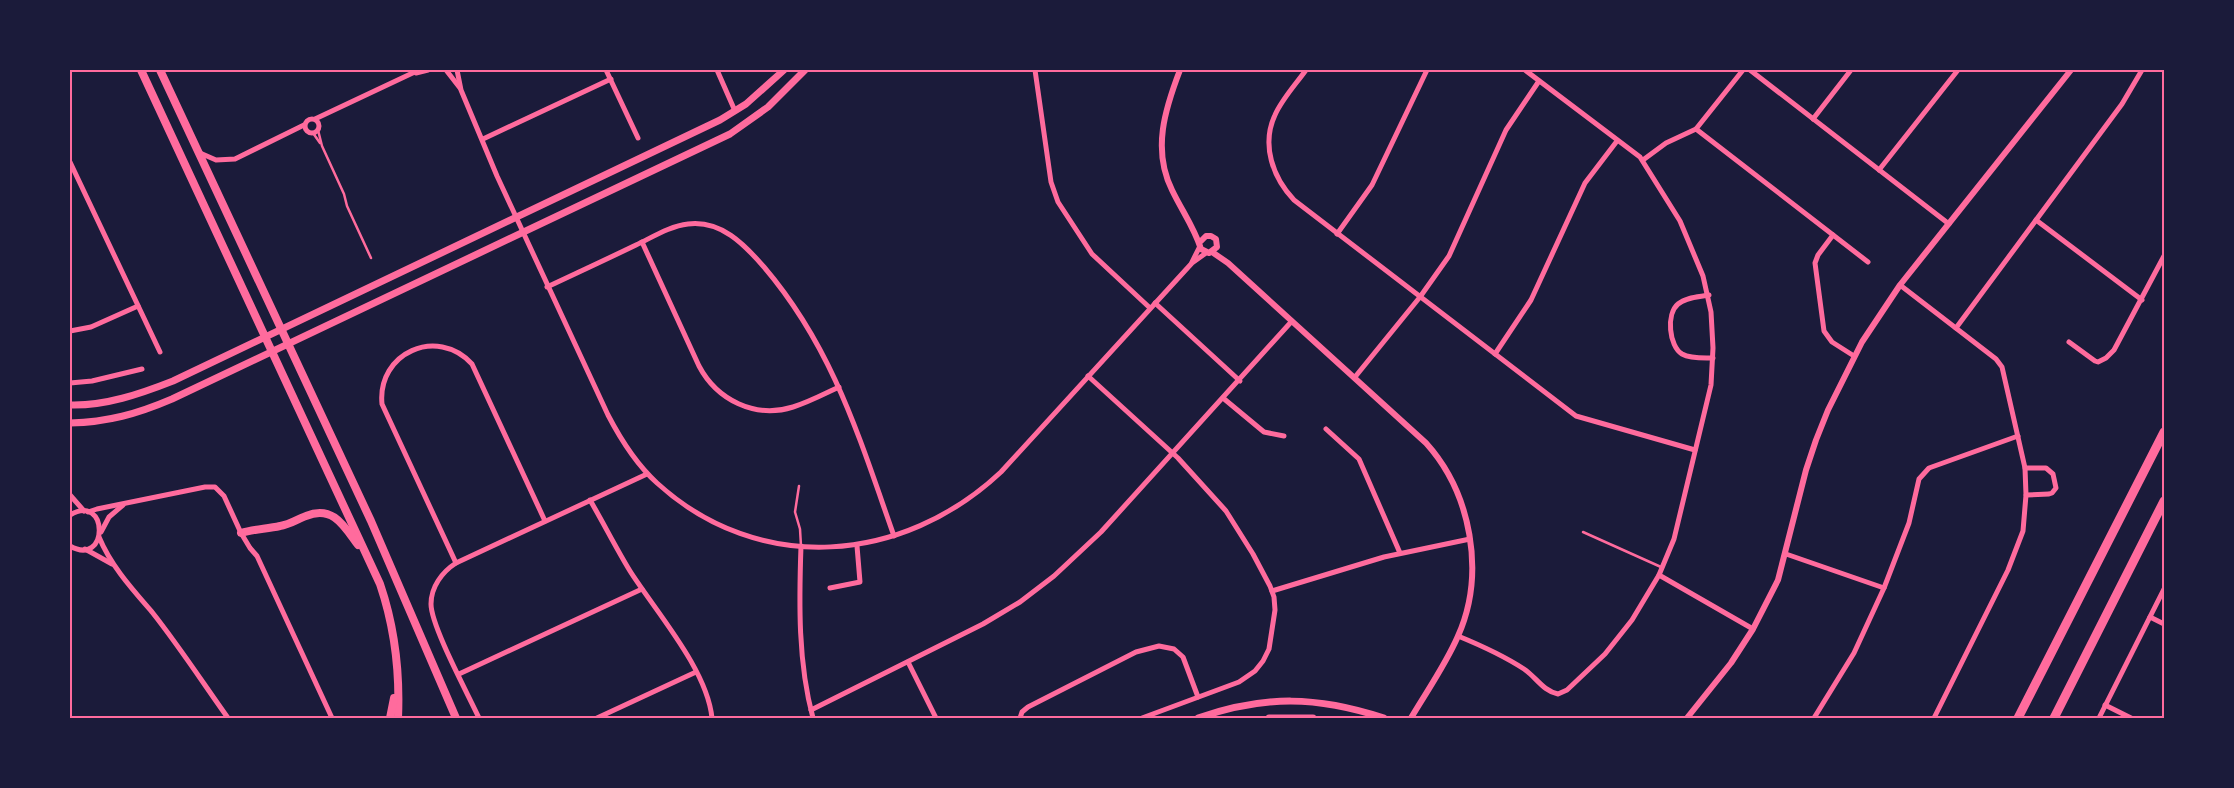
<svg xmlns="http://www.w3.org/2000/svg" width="2234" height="788" viewBox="0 0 2234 788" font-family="Arial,sans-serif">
  <rect width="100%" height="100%" fill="#1b1b3a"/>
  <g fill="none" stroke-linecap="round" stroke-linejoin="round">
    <g stroke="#ff6b9d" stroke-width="2.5">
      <path d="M318,130l4,16 22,48 3,12 24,52"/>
      <path d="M313,133l7,10"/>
      <path d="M799,486l-4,26 5,17 1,17"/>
      <path d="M1583,532l78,35"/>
    </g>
    <g stroke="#ff6b9d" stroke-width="5">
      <path d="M446,70l14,18"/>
      <path d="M457,70l4,20 36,86 111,239c13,25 28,49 49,68 102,93 246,81 344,-11l191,-209 14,-10"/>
      <path d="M606,70l32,68"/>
      <path d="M717,70l18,41"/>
      <path d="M1035,70l16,112 7,20 34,52 58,54"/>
      <path d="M1306,70c-10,14 -24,29 -31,45 -14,30 -2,63 19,85l282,216 119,34"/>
      <path d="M1750,70l199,154"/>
      <path d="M416,73l12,-3"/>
      <circle cx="312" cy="126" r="7"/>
      <path d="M315,119l104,-49"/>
      <path d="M1813,119l38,-49"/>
      <path d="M1696,129l47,-59"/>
      <path d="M483,139l128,-60"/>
      <path d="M200,153l16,7 19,-1 69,-34"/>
      <path d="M1643,160l23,-17 30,-14 172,133"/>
      <path d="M70,162l90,190"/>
      <path d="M1879,170l79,-100"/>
      <path d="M2036,220l106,80"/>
      <path d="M1337,234l35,-49 55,-115"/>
      <path d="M1833,235l-15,20 -3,8 9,68 8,11 22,14"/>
      <path d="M642,242l57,124c18,34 56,53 94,41 16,-5 31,-13 46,-20"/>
      <path d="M1192,262l8,-16"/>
      <path d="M1900,285l96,74 6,8 23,101 1,27 -3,36 -15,39 -74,148"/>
      <path d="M547,287c30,-14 60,-28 89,-42 17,-8 34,-19 52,-21 33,-4 56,20 76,43 69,81 95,170 130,269"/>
      <path d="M1709,295c-10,2 -23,2 -31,9 -12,10 -9,42 4,50 9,5 22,4 31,4"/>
      <path d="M1155,303l85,78"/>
      <path d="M1956,328l166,-224 20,-34"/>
      <path d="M70,331l21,-4 47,-21"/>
      <path d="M2069,342l26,19 3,1 8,-4 8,-8 50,-94"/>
      <path d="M1495,354l36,-54 54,-117 32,-42"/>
      <path d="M1088,376l90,82 48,53 27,43 17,32 4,11 1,13 -6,39 -6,12 -8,10 -16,11 -97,36"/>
      <path d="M1355,377l65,-80 29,-41 57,-126 33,-49"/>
      <path d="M70,383l22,-2 50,-12"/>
      <path d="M1223,398l41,34 20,4"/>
      <path d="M1326,429l33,30 41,94"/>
      <path d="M2025,468h21l7,6 3,14 -4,5 -3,1 -23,1"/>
      <path d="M70,495l14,16"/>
      <path d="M590,500c14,24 26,48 40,71 26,41 77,98 82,147"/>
      <path d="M88,512l9,-3 108,-22h10l9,9 17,37 9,15 7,8 75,162"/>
      <path d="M70,515c39,-23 39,53 0,31"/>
      <path d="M101,532l8,-15 14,-12"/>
      <path d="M99,537c12,29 33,52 53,75 27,34 51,71 76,106"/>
      <path d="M801,546c-2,57 -3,117 12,172"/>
      <path d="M85,549l27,15"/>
      <path d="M1786,554l98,34"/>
      <path d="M456,563l-74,-159c-5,-51 55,-78 90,-40l73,157"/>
      <path d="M1659,575l94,54"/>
      <path d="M830,588l30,-6 -3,-36"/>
      <path d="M1272,591l112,-34 86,-18"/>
      <path d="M2150,617l14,7"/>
      <path d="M1458,636c22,9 46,20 66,33 12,8 19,22 34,25l9,-4 38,-36 27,-34 27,-45 15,-36 37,-154 2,-37 -2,-36 -8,-36 -23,-55 -40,-64 -115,-87"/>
      <path d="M908,662l28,56"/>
      <path d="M459,674l183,-85"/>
      <path d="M2105,705l26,13"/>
      <path d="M811,710l172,-86 37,-22 34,-26 47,-44 191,-211"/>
      <path d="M479,718c-11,-24 -48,-92 -48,-114 0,-17 11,-32 25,-41l191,-89"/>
      <path d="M597,718l99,-46"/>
      <path d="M1020,718l2,-6 6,-5 108,-55 23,-6 15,3 9,8 15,40"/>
      <path d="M1814,718l40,-65 30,-65 25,-65 10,-44 10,-11 89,-32"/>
      <path d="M2099,718l65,-129"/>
    </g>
    <g stroke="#ff6b9d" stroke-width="6">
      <path d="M1180,70c-15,39 -28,80 -8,120 10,21 22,37 29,59l8,4 8,-6 -1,-8 -5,-3h-5l-6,6"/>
      <path d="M1212,252l16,11 198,180c45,50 60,130 32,193 -12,28 -31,55 -47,82"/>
      <path d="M1687,718l44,-55 22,-34 25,-49 28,-110 10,-30 12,-30 34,-68 38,-57 171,-215"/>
    </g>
    <g stroke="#ff6b9d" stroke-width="7">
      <path d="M70,405c35,1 70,-11 103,-24l547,-261 26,-16 38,-34"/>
      <path d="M70,423c38,-1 67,-9 102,-24l558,-265 38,-27 37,-37"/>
      <path d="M1198,718c67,-23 119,-22 186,0"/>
      <path d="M1269,718h44"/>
    </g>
    <g stroke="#ff6b9d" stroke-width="8">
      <path d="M141,70l239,514c15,44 20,88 18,134"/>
      <path d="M160,70l211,451 85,197"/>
      <path d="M241,533c13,-4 26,-4 39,-7 9,-1 18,-7 26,-10 27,-11 38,10 52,29"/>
      <path d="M390,718l4,-20"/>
    </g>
    <g stroke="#ff6b9d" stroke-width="9">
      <path d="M2018,718l146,-286"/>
      <path d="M2054,718l110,-217"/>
    </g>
  </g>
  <rect width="2234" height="788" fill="none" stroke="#1b1b3a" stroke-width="142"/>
  <rect x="71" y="71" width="2092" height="646" fill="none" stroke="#ff6b9d" stroke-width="2"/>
</svg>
